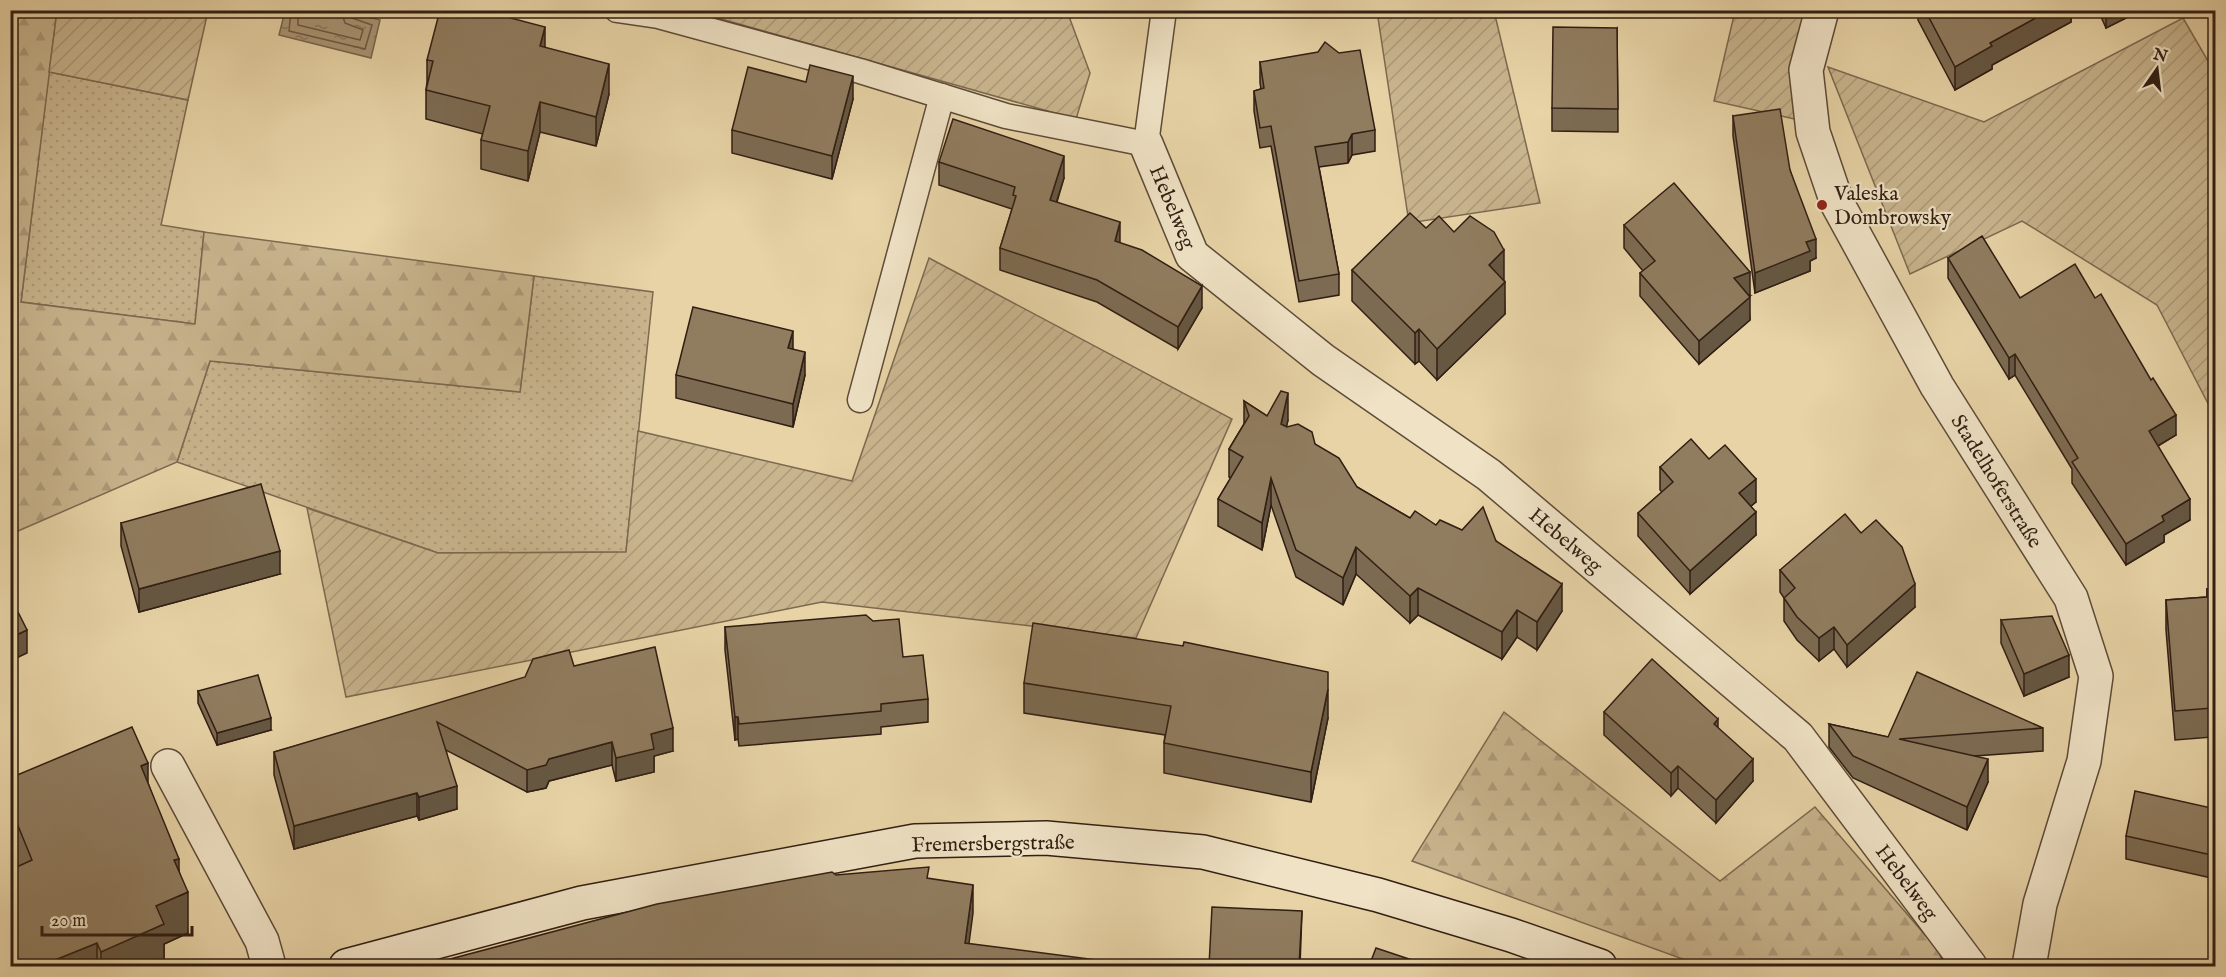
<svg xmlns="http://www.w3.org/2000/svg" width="2226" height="977" viewBox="0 0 2226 977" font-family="'IM FELL English',serif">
  <defs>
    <pattern id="grass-dots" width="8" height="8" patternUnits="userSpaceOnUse" patternTransform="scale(1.5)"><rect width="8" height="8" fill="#c8b48d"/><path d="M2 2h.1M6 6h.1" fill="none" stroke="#ac9a79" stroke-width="1.8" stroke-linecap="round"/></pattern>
    <pattern id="forest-firs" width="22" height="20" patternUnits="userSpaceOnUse" patternTransform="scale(1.5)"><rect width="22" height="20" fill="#c8b48d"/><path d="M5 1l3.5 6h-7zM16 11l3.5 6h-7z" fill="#ac9a79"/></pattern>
    <pattern id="garden-furrows" width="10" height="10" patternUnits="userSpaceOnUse" patternTransform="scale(1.5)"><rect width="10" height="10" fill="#c8b48d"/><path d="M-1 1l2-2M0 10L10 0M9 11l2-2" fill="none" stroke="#ac9a79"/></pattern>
    <pattern id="water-ripples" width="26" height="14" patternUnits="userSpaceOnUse" patternTransform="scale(1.5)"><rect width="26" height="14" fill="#a99574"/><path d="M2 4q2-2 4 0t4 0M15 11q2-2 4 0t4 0" fill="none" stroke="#8a795e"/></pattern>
  </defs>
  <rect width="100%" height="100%" fill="#e7d3a6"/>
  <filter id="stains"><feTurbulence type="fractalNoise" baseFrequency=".00333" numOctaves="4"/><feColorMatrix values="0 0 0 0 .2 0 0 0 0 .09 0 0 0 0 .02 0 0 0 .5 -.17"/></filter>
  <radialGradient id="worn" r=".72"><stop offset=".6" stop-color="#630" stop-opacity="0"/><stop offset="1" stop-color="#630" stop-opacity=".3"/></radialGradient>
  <g fill="url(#grass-dots)" stroke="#7c6950" stroke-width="1.5">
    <path d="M49,72l139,28 -27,125 43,7 -9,92 -174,-22z"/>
    <path d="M534,276l119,16 -27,260 -188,1 -261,-91 33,-101 310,31z"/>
  </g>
  <g fill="url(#forest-firs)" stroke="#7c6950" stroke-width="1.5">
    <path d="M11,11h46l-36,291 174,22 9,-92 330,44 -14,116 -310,-31 -33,101 -166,72z"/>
    <path d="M1504,712l216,169 95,-74 123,143 6,16h-242l-290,-105z"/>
  </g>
  <g fill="url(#garden-furrows)" stroke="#7c6950" stroke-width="1.5">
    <path d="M57,11h151l-20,89 -139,-28z"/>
    <path d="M693,11h374l23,62 -14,46z"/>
    <path d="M1377,11h117l46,192 -131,20z"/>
    <path d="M1735,11h73l-9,109 -85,-19z"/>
    <path d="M2183,18l32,55v344l-58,-112 -135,-84 -112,53 -82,-207 156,55z"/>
    <path d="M929,258l303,161 -96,219 -314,-36 -476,95 -39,-189 131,45 188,-1 12,-121 214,50z"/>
  </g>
  <path fill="url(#water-ripples)" stroke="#79654d" stroke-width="1.5" d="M285,11h59l36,9 -9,38 -92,-23z"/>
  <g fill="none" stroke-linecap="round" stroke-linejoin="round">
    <g stroke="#6d5a44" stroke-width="1.5">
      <path d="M291,10l-2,21 76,18 7,-24 -20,-7 -3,-8"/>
      <path d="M298,10v15l62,15 3,-10 -18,-7 -4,-13"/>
    </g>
    <g stroke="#5e4b38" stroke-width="27">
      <g id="service">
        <path d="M617,10l41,6 202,55 146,45 140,28 18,-134"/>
        <path d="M860,400l82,-304"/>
      </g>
    </g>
    <g stroke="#5e4b38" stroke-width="36">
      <g id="minor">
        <path d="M1822,10l-16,60 7,62 24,71 100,183 134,212 25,78 -12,85 -44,143 -11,62"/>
        <path d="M1146,144l46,111 131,105 166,115 309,262 172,229"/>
        <path d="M168,766l94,175 7,25"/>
      </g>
    </g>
    <g stroke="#311e13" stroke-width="36">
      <path id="secondary" d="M346,966l236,-63 333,-62 131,-3 157,14 175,43 133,40 89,31"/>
    </g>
    <use href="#service" stroke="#efe2c5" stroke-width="24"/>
    <use href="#minor" stroke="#efe2c5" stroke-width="33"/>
    <use href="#secondary" stroke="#efe2c5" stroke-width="33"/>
  </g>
  <g fill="#7c6b52" stroke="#311e13" stroke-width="1.5">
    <path d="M1918,10h153v12l-79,43v4l-37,21 -37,-70z"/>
    <path d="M2098,10h44l-36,18z"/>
    <path d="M507,17l38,30 64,47 -13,52 -56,-14 -12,49 -47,-12v-29l2,-6 -57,-15v-29l1,-8v-22z"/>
    <path d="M1617,28l1,104 -66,-1v-23z"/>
    <path d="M1260,62l115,68v21l-23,4 -4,8 -29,4 20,107v21l-40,7 -28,-156 -11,2 -6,-37v-20l7,-2 -1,-6z"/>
    <path d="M853,99l-21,80 -100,-26v-23z"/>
    <path d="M1733,116l57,54 26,88 -6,3v10l-55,22 -22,-157z"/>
    <path d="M939,162l125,16 -7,24 63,41 82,65 -24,41 -81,-47 -97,-32v-22l12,-39 -73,-24z"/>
    <path d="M1624,225l126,70h-2l2,25 -51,44 -59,-68v-23l3,-2 -19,-23z"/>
    <path d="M1426,228l78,54 1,32 -68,66 -18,-19 -4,3 -63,-63v-31z"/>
    <path d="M1948,258l72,40 156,137 -18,11 32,74 -26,15v7l-38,23 -54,-82v-14l-57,-94 -6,4 -61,-101z"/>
    <path d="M793,349l12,26 -12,52 -117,-29v-23z"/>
    <path d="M1244,401l23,15 21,4 -2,7 29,17 42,43 53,31 26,7 26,5 34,11 66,70 -25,39 -20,-13 -15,22 -84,-44 -8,8 -54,-49 -13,31 -47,-28 -25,-72 -9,45 -44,-24v-27l13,-21 -2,-1v-28l15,-25z"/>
    <path d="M1709,459l47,43 -5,4 5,29 -66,59 -52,-58v-23l24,-21 -2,-2v-23z"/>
    <path d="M121,523l159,51 -141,38 -18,-66z"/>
    <path d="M1780,570l135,37 -68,60 -13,-18 -15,12 -22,-21 -13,-19v-23l-4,-6z"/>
    <path d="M2216,588v180h-2l-2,-31 -37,3 -9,-110v-30l41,-3v-8z"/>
    <path d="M2001,620l68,57 -45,19 -23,-53z"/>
    <path d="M725,627l178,30 25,42v23l-47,5v7l-142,12 -1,-7 -3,1 -10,-90z"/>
    <path d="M574,666l99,85 -19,5v16l-38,9 -4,-16 -63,16 -3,7 -19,4 -81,-42 11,59 -38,11 -2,-4 -123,33 -20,-74v-23z"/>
    <path d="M1024,683l304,35 -17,84 -147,-29v-30l1,-8 -141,-22z"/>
    <path d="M198,691l73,39 -54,15 -19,-42z"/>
    <path d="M1604,712l114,16 35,53 -37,42 -38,-35 -7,8 -67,-61z"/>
    <path d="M1829,724l59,13 155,-9v23l-68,5 13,26 -21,48 -114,-52 -24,-31z"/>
    <path d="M10,778l138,5 31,87 9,63 -24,11v22h-154l8,-99 -8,-19z"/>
    <path d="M2216,809v70l-90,-20v-23z"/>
  </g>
  <g fill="#655742" stroke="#311e13" stroke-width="1.5">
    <path d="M2050,10h21v12l-79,43v4l-37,21v-23l35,-24z"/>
    <path d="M2117,10h25l-36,18v-12z"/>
    <path d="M545,27v29l-5,-10z"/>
    <path d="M609,64v30l-13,52v-29z"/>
    <path d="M853,76v23l-21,80v-23z"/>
    <path d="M540,102v30l-12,49v-30z"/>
    <path d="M1352,134v21l-4,8v-21z"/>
    <path d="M1064,156v22l-14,44v-22z"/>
    <path d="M1120,222v22l-5,-3z"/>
    <path d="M1816,239v19l-6,3v10l-55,22v-20l51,-31z"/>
    <path d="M1504,250v32l-15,-17z"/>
    <path d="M1750,272v23l-16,6v-23z"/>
    <path d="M1505,282v32l-68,66v-31z"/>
    <path d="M1202,286v22l-24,41v-22z"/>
    <path d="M1750,297v23l-51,44v-23z"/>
    <path d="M1419,329v32l-4,3v-31z"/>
    <path d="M793,331v23l-5,-6z"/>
    <path d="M805,352v23l-12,52v-23z"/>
    <path d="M2015,354v21l-6,4v-21z"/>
    <path d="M1288,393v27l-7,32v-28z"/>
    <path d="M2176,415v20l-27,16v-20z"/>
    <path d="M1271,478v27l-9,45v-27z"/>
    <path d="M1756,479v23l-17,14v-23z"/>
    <path d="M2190,499v21l-26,15v7l-38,23v-21l36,-28z"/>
    <path d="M1756,512v23l-66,59v-23z"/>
    <path d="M1356,547v27l-13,31v-27z"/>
    <path d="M280,551v23l-141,38v-23z"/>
    <path d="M1562,584v27l-25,39v-28z"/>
    <path d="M1915,584v23l-68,60v-22z"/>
    <path d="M1418,588v27l-8,8v-27z"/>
    <path d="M1517,610v27l-15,22v-27z"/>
    <path d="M1834,627v22l-15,12v-23z"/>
    <path d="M27,630v23l-17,8v-23z"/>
    <path d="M2069,655v22l-45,19v-22z"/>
    <path d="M1328,689v29l-17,84v-30z"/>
    <path d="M735,717h3v22l-3,1z"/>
    <path d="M271,718v12l-54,15v-12z"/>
    <path d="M1718,719v23l-4,-18z"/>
    <path d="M673,728v23l-19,5v16l-38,9v-23l35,-24z"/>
    <path d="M612,742v23l-63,16 -3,7 -19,4v-22l22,-11z"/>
    <path d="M1753,759v22l-37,42v-23z"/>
    <path d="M1988,759v23l-21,48v-23z"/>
    <path d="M148,763v41l-7,-38z"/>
    <path d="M1678,766v22l-7,8v-23z"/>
    <path d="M457,786v23l-38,11v-23z"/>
    <path d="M417,793v23l-123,33v-23z"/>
    <path d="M179,859v37l9,-4v41l-24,11v22h-63v-14l73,-92z"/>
    <path d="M973,885v28l-7,53 -1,-23z"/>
    <path d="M1302,911l-2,55h-1z"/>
    <path d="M97,943v23h-57z"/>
  </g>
  <g fill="#907c5f" stroke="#311e13" stroke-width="1.5">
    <path d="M440,10h65l2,7 38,10 -5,19 69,18 -13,53 -56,-15 -12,49 -47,-11 9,-34 -64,-16 7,-29 -6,-1z"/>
    <path d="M1925,10h125l-60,33 2,3 -37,21z"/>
    <path d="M2104,10h13l-11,6z"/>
    <path d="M1553,27l64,1 1,81 -66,-1z"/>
    <path d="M1325,42l14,11 21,-3 15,80 -23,4 -4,8 -33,5 24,127 -40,7 -28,-155 -11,2 -6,-37 10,-3 -4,-26 58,-10z"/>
    <path d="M810,65l43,11 -21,80 -100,-26 16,-63 58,15z"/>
    <path d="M1780,109l10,61 26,69 -10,3 4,9 -55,22 -22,-157z"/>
    <path d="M953,119l111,37 -14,44 70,22 -5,19 27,9 60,36 -24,41 -81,-47 -97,-32 16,-52 -3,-1 2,-8 -76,-25z"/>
    <path d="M1674,183l76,89 -16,6 16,19 -51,44 -59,-68 15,-12 -31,-36z"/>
    <path d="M1410,213l16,15 13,-12 15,16 16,-16 24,16 10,18 -15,15 16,17 -68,67 -18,-20 -4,4 -63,-63z"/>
    <path d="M1982,236l38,62 55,-34 20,34 6,-4 50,86 2,-2 23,37 -27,16 41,68 -28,17 2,5 -38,23 -54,-82 6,-4 -63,-104 -6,4 -61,-100z"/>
    <path d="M693,307l100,24 -5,17 17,4 -12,52 -117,-29z"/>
    <path d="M1281,391l7,2 -7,31 6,3 11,-3 14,8 3,12 24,14 18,29 53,31 5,-7 21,14 4,-5 22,10 21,-23 13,34 66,43 -25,38 -20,-12 -15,22 -84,-44 -8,8 -54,-49 -13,31 -47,-28 -25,-72 -9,45 -44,-24 25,-42 -14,-8 20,-33 -5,-15 23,15z"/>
    <path d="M1691,439l18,20 16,-14 31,34 -17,14 17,19 -66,59 -52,-58 35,-31 -13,-15z"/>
    <path d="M261,484l19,67 -141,38 -18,-66z"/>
    <path d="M1845,514l16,19 15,-13 26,27 13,37 -68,61 -13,-18 -15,11 -22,-21 -13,-19 11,-10 -15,-18z"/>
    <path d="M2216,588v150l-2,1 -2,-31 -37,3 -9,-111 41,-3v-8z"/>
    <path d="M10,596l17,34 -17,8z"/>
    <path d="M866,615l7,6 26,-2 4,38 20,-2 5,44 -47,5v7l-142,13 -1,-7h-3l-10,-90z"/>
    <path d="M2052,616l17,39 -45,19 -23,-54z"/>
    <path d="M1033,623l150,23 1,-4 144,30v17l-17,83 -147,-29 7,-37 -147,-23z"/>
    <path d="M655,647l18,81 -22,6 3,15 -38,9 -4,-16 -63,17 -3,6 -19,5 -90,-48 20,64 -38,11 -2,-4 -123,33 -20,-74 251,-75 8,-18 36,-9 5,16z"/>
    <path d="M1652,659l66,60 -4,5 39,35 -37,41 -38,-34 -7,7 -67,-61z"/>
    <path d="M1917,672l126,56 -144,11 89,20 -21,48 -114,-51 -24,-32 59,13z"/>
    <path d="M258,675l13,43 -54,15 -19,-42z"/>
    <path d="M132,727l16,36 -7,3 38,93 -5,1 14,32 -32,14 8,18 -63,28 -4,-9 -57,23h-30v-96l22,-10 -22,-54v-28z"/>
    <path d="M2135,791l81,18v47l-90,-20z"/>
    <path d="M929,867l-2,11 46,7 -8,58 178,23h-719l233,-62 175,-32 4,3z"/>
    <path d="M1212,907l90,4 -3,55h-90z"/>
    <path d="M1376,948l54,18h-61z"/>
  </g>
  <circle fill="#8f2418" stroke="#efe2c5" stroke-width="2" cx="1822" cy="205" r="6"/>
  <g text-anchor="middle" stroke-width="4.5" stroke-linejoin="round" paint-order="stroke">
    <g font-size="21" fill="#311e13" stroke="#efe2c5" text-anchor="start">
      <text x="1834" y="200">Valeska<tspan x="1834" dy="24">Dombrowsky</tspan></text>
    </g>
    <g font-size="21" fill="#311e13" stroke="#efe2c5">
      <text transform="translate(1173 207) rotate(67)" y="7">Hebelweg</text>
      <text transform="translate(1997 481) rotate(58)" y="7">Stadelhoferstraße</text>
      <text transform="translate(1566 540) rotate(40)" y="7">Hebelweg</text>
      <text transform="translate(993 843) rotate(-1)" y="7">Fremersbergstraße</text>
      <text transform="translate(1907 882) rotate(53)" y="7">Hebelweg</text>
    </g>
  </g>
  <rect width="2226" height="977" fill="none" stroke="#e7d3a6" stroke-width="36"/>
  <rect x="12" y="12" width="2202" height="953" fill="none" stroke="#311e13" stroke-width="3"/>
  <rect x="18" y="18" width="2190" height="941" fill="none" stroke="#311e13" stroke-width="1.5"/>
  <g transform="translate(2157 69) rotate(14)" stroke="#efe2c5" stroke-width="4.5" paint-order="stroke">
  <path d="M0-4.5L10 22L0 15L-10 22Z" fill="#311e13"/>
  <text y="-9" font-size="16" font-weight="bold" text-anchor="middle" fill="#311e13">N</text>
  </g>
  <path d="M42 926v9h150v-9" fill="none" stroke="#311e13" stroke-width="3"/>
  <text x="51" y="926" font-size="18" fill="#311e13" stroke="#efe2c5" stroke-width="4.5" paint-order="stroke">20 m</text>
  <rect width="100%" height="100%" filter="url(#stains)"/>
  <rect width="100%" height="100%" fill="url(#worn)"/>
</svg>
